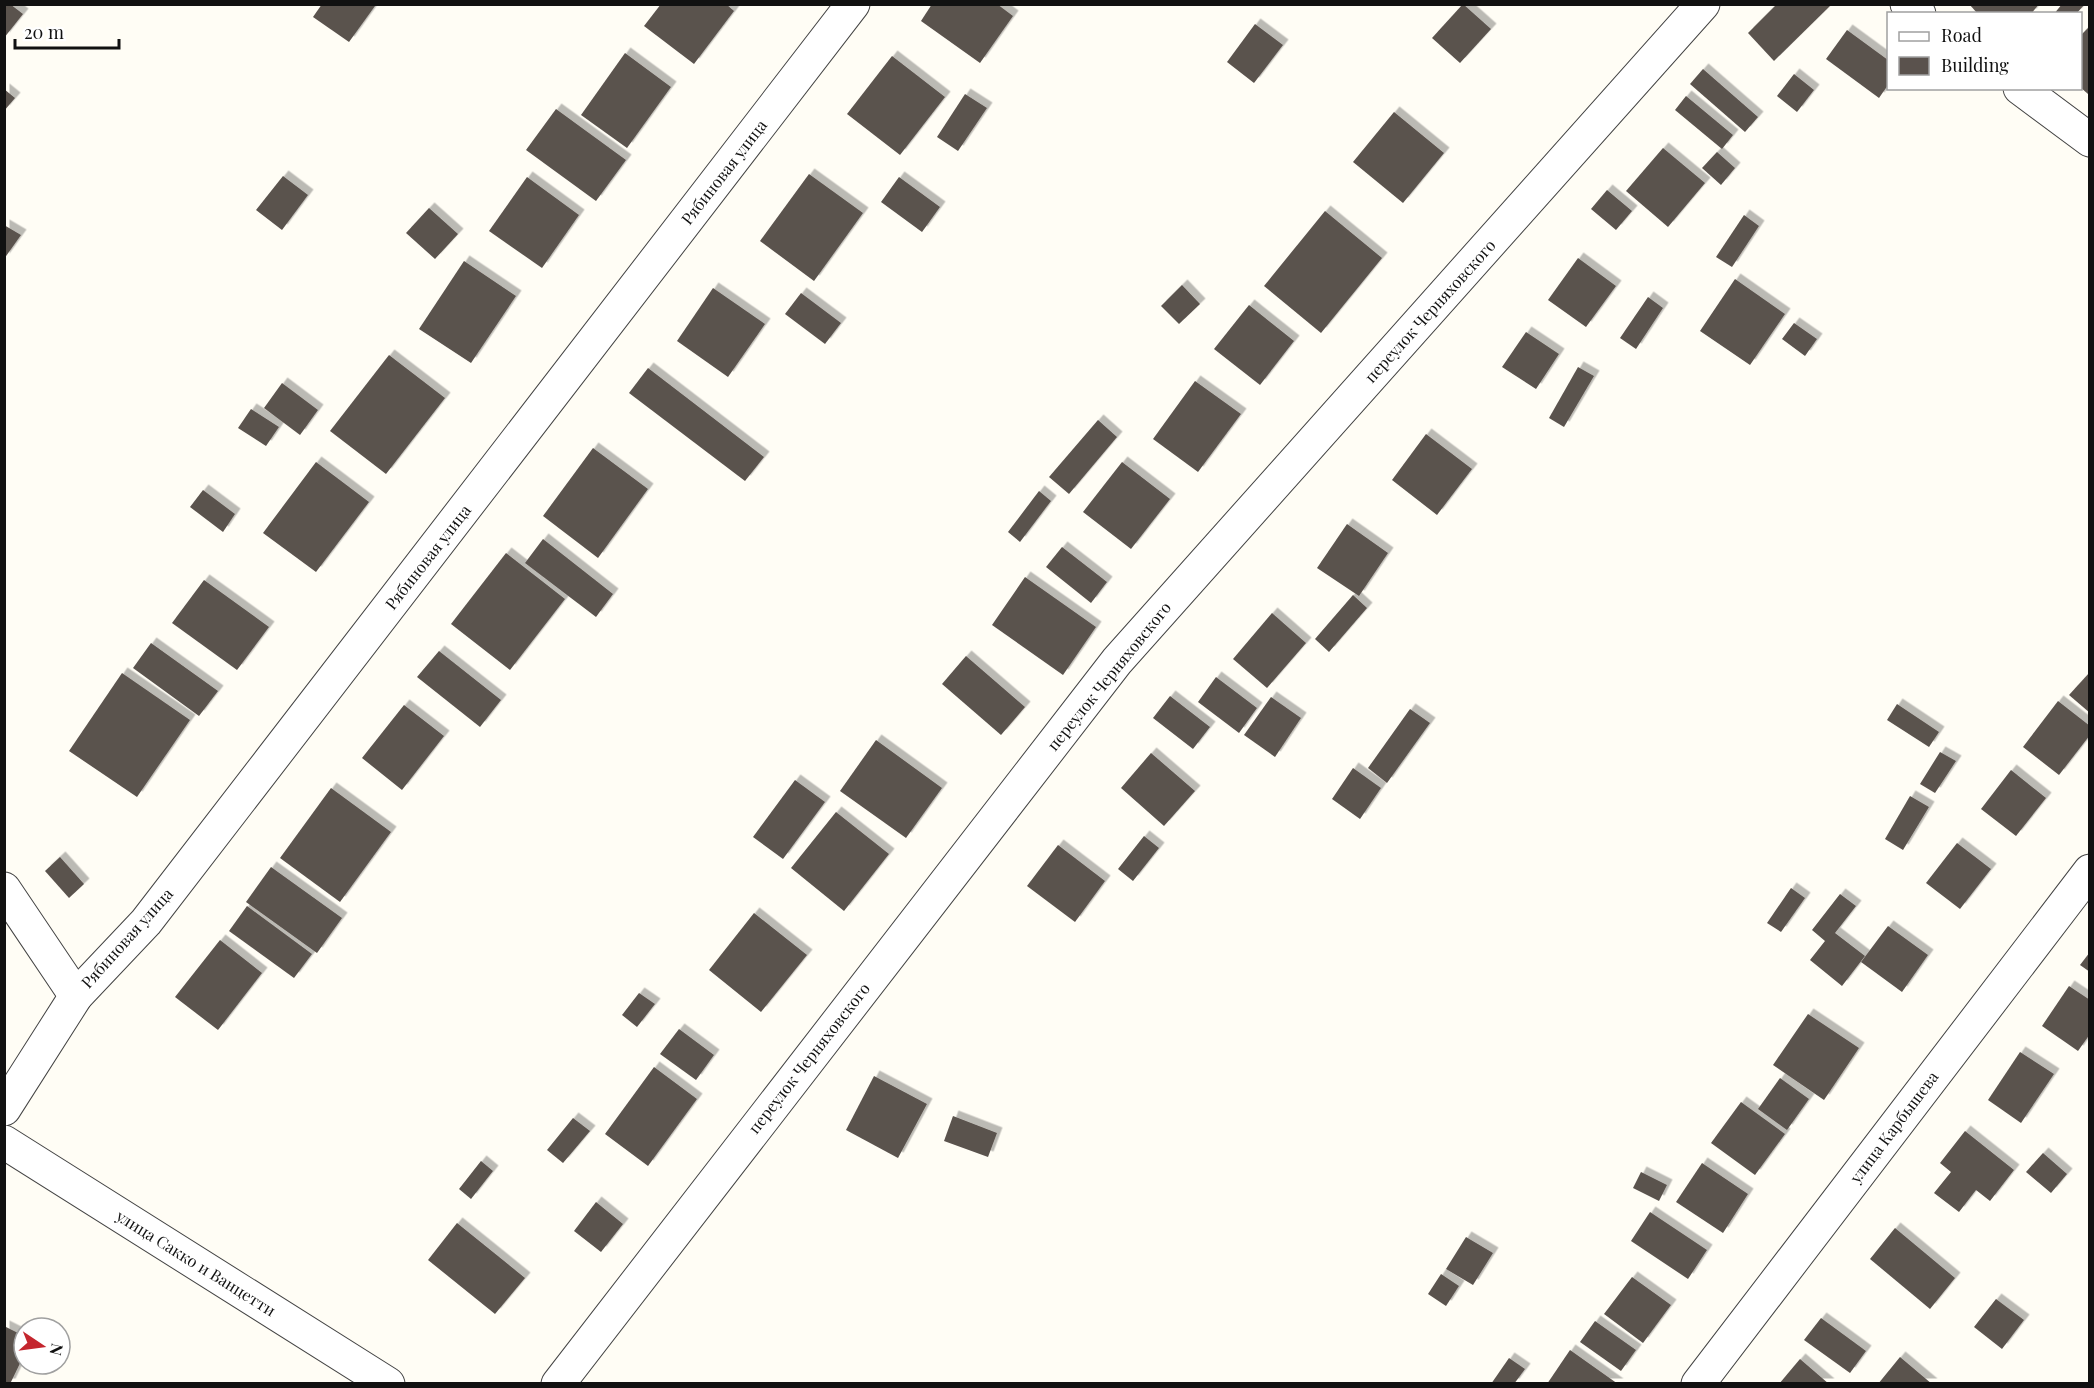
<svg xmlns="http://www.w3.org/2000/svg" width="2094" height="1388" viewBox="0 0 2094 1388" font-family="'Playfair Display',serif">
  <defs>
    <filter id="shadow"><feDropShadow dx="5.5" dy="-5.5" stdDeviation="0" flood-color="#0004"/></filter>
  </defs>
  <rect width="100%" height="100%" fill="#fffdf5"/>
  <g fill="#5a524d" filter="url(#shadow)">
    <path d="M4,4h6l13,10 -19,24z"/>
    <path d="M322,4h51l2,2 -26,36 -36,-25z"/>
    <path d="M661,4h65l8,7 -40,53 -50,-38z"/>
    <path d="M932,4h65l16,12 -33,47 -59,-42z"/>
    <path d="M1463,4l28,25 -31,34 -28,-25z"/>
    <path d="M1777,4h55l-58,57 -26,-28z"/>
    <path d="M1969,4h70l-8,10h-53z"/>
    <path d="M2062,4h23l-9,10h-22z"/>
    <path d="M1255,24l28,21 -29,38 -27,-21z"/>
    <path d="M2090,26v66l-2,2 -8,-7v-51z"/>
    <path d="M1847,30l41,30v25l-9,13 -53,-39z"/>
    <path d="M625,53l46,34 -44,61 -46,-33z"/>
    <path d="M892,56l53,41 -45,58 -53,-41z"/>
    <path d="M1703,69l55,48 -13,15 -55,-48z"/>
    <path d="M1794,74l20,16 -17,22 -20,-16z"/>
    <path d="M4,89l11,9 -11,13z"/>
    <path d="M965,94l22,14 -29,43 -21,-14z"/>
    <path d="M1686,96l47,39 -11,14 -47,-39z"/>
    <path d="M556,109l70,51 -30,41 -70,-51z"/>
    <path d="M1394,112l50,41 -41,50 -50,-41z"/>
    <path d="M1663,148l42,35 -37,44 -42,-36z"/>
    <path d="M1717,152l18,16 -14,17 -19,-17z"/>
    <path d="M809,174l54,39 -49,68 -54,-40z"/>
    <path d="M283,176l25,19 -26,35 -26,-20z"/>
    <path d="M527,177l52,38 -37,53 -53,-37z"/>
    <path d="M899,177l41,30 -18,25 -41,-30z"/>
    <path d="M1607,190l25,21 -16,19 -25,-21z"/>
    <path d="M429,208l29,26 -23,25 -29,-26z"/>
    <path d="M1325,211l57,47 -61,75 -57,-47z"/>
    <path d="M1744,215l15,11 -27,41 -16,-10z"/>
    <path d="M4,225l17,10 -17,24z"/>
    <path d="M1578,258l38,28 -30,41 -38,-27z"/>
    <path d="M464,261l52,35 -45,67 -52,-34z"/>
    <path d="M1735,279l50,35 -35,51 -50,-34z"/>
    <path d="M1182,285l18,19 -21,20 -18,-18z"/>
    <path d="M713,288l52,36 -37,53 -51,-36z"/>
    <path d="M801,293l40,30 -16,21 -40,-30z"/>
    <path d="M1648,297l15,11 -27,41 -16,-11z"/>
    <path d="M1249,305l45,36 -34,44 -46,-36z"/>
    <path d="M1794,323l23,16 -12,17 -23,-17z"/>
    <path d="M1526,332l33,22 -23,35 -34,-22z"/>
    <path d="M389,355l56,43 -59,76 -56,-43z"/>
    <path d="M1578,367l16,9 -30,51 -15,-9z"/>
    <path d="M648,368l116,89 -19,24 -116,-88z"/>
    <path d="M1195,381l46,33 -43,58 -45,-33z"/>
    <path d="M282,383l36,27 -18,25 -36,-27z"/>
    <path d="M251,409l28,18 -13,19 -28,-18z"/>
    <path d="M1098,420l19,17 -48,57 -20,-17z"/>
    <path d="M1426,434l46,35 -35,46 -45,-35z"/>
    <path d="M593,448l55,41 -50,69 -55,-42z"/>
    <path d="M316,462l53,40 -53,70 -53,-39z"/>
    <path d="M1122,462l48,37 -39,50 -48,-37z"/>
    <path d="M203,490l32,24 -12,18 -33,-25z"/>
    <path d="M1039,491l12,10 -31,41 -12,-10z"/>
    <path d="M1347,524l41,29 -29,43 -42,-28z"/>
    <path d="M543,539l70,55 -17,23 -71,-54z"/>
    <path d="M1062,547l45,35 -16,21 -45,-36z"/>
    <path d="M506,553l59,46 -55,71 -59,-46z"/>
    <path d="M1025,577l71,50 -33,48 -71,-50z"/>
    <path d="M204,580l65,47 -32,43 -65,-47z"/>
    <path d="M1353,595l14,13 -38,44 -14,-13z"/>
    <path d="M1272,613l34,30 -39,45 -34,-29z"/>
    <path d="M151,643l67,48 -19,25 -66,-48z"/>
    <path d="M439,651l62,49 -21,27 -63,-50z"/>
    <path d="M966,656l59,51 -24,28 -59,-51z"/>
    <path d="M2090,672v41l-21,-18z"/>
    <path d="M122,673l68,47 -53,77 -68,-46z"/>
    <path d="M1216,677l41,31 -18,25 -41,-31z"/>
    <path d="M1170,696l40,31 -17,22 -40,-31z"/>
    <path d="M1271,697l30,21 -26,39 -31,-22z"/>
    <path d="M2058,701l32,25v9l-31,40 -36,-28z"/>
    <path d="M1897,704l42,28 -10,15 -42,-27z"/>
    <path d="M404,705l40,31 -42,54 -40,-32z"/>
    <path d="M1410,709l20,14 -43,60 -19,-15z"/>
    <path d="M876,740l66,48 -36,50 -66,-47z"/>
    <path d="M1940,752l16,9 -21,32 -15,-9z"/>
    <path d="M1151,753l44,38 -31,35 -43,-38z"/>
    <path d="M1353,768l28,20 -21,31 -28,-20z"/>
    <path d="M2011,770l35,28 -30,38 -35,-27z"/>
    <path d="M795,780l30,22 -42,57 -30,-22z"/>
    <path d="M331,788l60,44 -51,70 -60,-44z"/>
    <path d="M1910,796l19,11 -26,43 -18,-11z"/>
    <path d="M836,812l53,42 -45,57 -53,-43z"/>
    <path d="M1144,836l15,12 -26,33 -15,-12z"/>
    <path d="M1957,843l34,26 -31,40 -34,-26z"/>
    <path d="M1058,845l47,36 -30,41 -48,-36z"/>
    <path d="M60,857l24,27 -15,14 -24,-27z"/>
    <path d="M271,867l71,51 -25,35 -71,-51z"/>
    <path d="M1791,888l14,10 -24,34 -14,-9z"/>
    <path d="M1840,894l16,12 -21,27 30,23 -23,30 -32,-26 15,-19 -13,-11z"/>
    <path d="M247,906l65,48 -18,24 -65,-47z"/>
    <path d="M754,913l53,42 -46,57 -52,-42z"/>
    <path d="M1888,926l40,29 -26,37 -41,-30z"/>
    <path d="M220,940l42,33 -44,57 -43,-33z"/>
    <path d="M2090,952v20l-10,-7z"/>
    <path d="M2069,986l21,14v34l-12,17 -36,-25z"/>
    <path d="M639,993l16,11 -18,23 -15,-12z"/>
    <path d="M1808,1014l51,34 -35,52 -51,-35z"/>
    <path d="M679,1029l35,26 -18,25 -36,-26z"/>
    <path d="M2020,1052l34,22 -33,49 -33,-23z"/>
    <path d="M654,1067l43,32 -49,67 -43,-32z"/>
    <path d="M874,1076l53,28 -29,54 -52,-28z"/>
    <path d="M1780,1078l29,21 -22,31 -29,-21z"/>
    <path d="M1741,1102l44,32 -30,41 -44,-32z"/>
    <path d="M953,1116l44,17 -9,24 -44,-16z"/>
    <path d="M573,1118l17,13 -27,32 -16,-13z"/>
    <path d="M1965,1131l49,39 -24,31 -14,-11 -17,22 -25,-19 17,-21 -11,-9z"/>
    <path d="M2043,1153l24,21 -16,19 -25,-21z"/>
    <path d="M481,1161l12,10 -22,28 -12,-10z"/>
    <path d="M1702,1163l46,31 -25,39 -47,-31z"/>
    <path d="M1641,1172l26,13 -8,16 -26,-13z"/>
    <path d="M596,1202l27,22 -22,28 -27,-21z"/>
    <path d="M1650,1212l57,38 -19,29 -57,-38z"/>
    <path d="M457,1223l68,55 -30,36 -67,-54z"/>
    <path d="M1895,1228l60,50 -25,31 -60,-50z"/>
    <path d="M1466,1237l27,16 -20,32 -27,-16z"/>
    <path d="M1441,1274l18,12 -13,20 -18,-12z"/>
    <path d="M1632,1277l39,28 -28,38 -39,-29z"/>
    <path d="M1996,1299l28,21 -22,29 -28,-22z"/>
    <path d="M1821,1318l45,33 -16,22 -46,-33z"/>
    <path d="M1595,1321l41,29 -15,21 -41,-29z"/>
    <path d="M4,1326l20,10v19l-14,29h-6z"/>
    <path d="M1570,1350l48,34h-71z"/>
    <path d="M1900,1357l32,27h-54z"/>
    <path d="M1509,1358l16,11 -11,15h-23z"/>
    <path d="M1800,1359l29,25h-50z"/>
  </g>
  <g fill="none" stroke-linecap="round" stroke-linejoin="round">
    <g stroke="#444" stroke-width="35">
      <g id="minor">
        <path d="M1907,4l12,10"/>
        <path d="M2020,88l70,52"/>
        <path d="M4,889l72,107"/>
        <path d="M4,1109l72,-113 70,-74 707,-918"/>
        <path d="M4,1142l384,242"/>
        <path d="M558,1384l559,-723 586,-657"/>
        <path d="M1698,1384l392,-513"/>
      </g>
    </g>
    <use href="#minor" stroke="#fff" stroke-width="33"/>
  </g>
  <g text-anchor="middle" stroke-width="6" stroke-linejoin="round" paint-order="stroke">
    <g font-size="16" fill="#111" stroke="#fff">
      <text transform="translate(724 172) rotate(-52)" y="6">Рябиновая улица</text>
      <text transform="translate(1430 311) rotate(-48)" y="6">переулок Черняховского</text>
      <text transform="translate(428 557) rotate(-52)" y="6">Рябиновая улица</text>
      <text transform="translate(1109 676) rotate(-51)" y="6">переулок Черняховского</text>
      <text transform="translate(127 938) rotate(-48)" y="6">Рябиновая улица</text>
      <text transform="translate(809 1058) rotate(-52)" y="6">переулок Черняховского</text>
      <text transform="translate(1894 1127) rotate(-53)" y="6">улица Карбышева</text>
      <text transform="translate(196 1263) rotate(32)" y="6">улица Сакко и Ванцетти</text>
    </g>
  </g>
  <rect width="2094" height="1388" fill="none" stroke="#111111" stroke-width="12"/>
  <rect x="1887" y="12" width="195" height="78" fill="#ffffff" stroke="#a0a0a0" stroke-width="1.5"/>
  <rect x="1899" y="32" width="30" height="9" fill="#ffffff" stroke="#a0a0a0" stroke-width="1.5"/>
  <text x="1941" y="42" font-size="18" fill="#111111">Road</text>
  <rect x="1899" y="57" width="30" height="18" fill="#5a524d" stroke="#a0a0a0" stroke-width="1.5"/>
  <text x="1941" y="72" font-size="18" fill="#111111">Building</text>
  <g transform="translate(42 1346) rotate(103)"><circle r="28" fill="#ffffff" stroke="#a0a0a0" stroke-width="1.5"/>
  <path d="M0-4.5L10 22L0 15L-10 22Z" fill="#c4262e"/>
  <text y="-9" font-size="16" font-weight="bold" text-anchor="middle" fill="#111111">N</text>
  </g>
  <path d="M15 39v9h104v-9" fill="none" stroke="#111111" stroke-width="3"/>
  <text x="24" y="39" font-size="18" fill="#111111" stroke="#ffffff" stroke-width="4.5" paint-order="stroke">20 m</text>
</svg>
